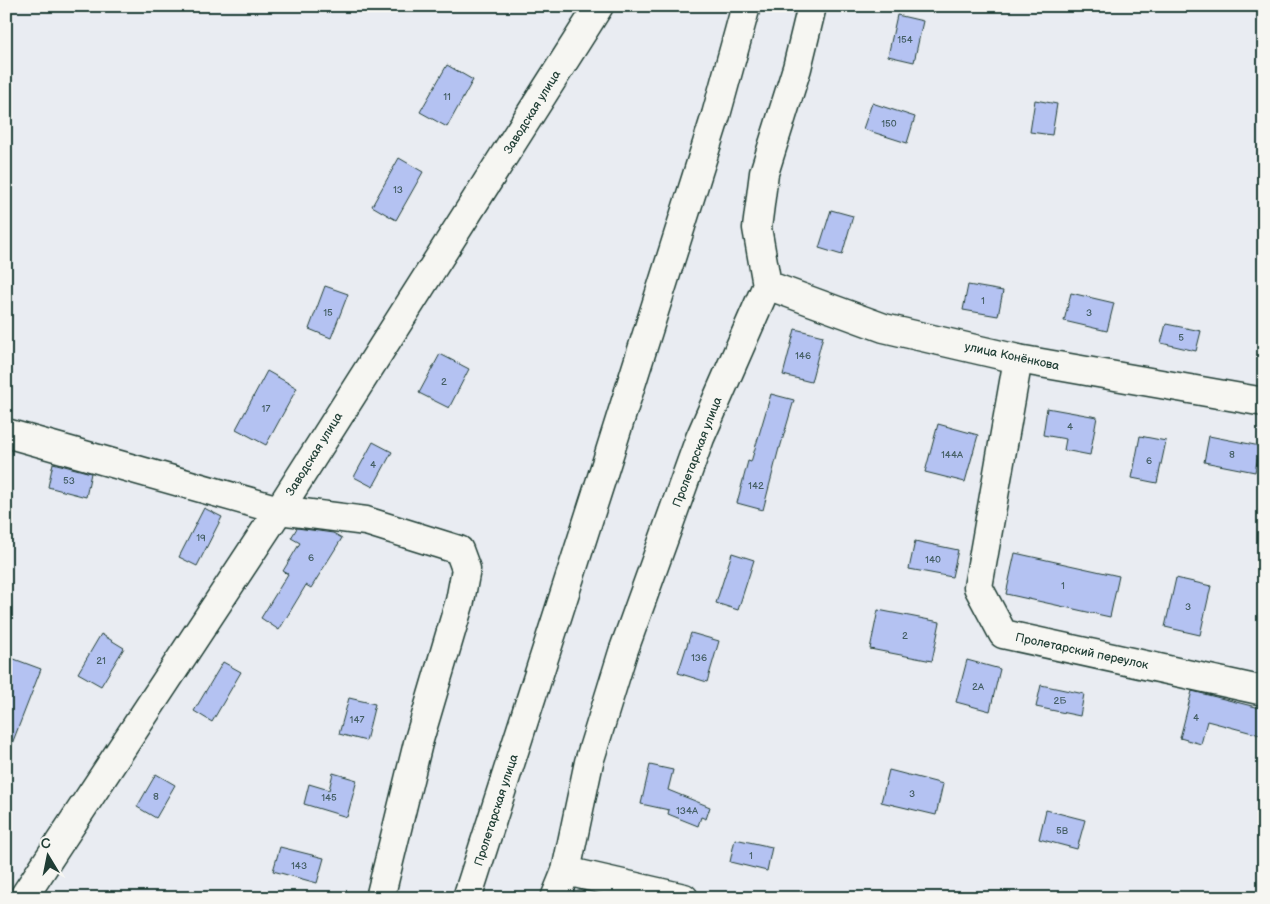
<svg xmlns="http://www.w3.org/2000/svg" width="1270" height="904" viewBox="0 0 1270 904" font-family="'Balsamiq Sans',sans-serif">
  <rect width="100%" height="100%" fill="#e9ecf2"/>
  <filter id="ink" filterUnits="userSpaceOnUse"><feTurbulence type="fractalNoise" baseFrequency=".02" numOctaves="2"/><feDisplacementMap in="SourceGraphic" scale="10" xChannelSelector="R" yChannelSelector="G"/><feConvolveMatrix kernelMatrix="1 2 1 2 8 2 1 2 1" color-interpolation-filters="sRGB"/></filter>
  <g filter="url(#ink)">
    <g fill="#b4c2f2" stroke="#1f3d34">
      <path d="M897,15l26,6 -9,41 -26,-6z"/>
      <path d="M447,65l26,15 -26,47 -27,-15z"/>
      <path d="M1035,100l22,4 -5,31 -22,-3z"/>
      <path d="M872,103l43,14 -8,26 -44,-14z"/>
      <path d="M399,158l24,14 -27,48 -24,-14z"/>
      <path d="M831,210l22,6 -11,39 -23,-7z"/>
      <path d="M968,285l35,6 -5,25 -35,-6z"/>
      <path d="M325,286l23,8 -17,44 -22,-9z"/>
      <path d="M1071,293l43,10 -7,28 -43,-10z"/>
      <path d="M1166,324l35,7 -5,20 -35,-8z"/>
      <path d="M795,329l28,7 -12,46 -28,-7z"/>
      <path d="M440,354l29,15 -20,39 -30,-15z"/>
      <path d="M267,371l30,17 -31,57 -30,-16z"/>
      <path d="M771,394l23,6 -14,48h-1l-16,62 -26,-7 11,-42 3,1z"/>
      <path d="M1047,408l50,9 -7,38 -26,-5 2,-11 -23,-4z"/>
      <path d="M938,424l40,11 -13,47 -40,-10z"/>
      <path d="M1140,436l26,5 -9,42 -25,-5z"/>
      <path d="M1209,436l51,10 -5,26 -51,-10z"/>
      <path d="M373,442l19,10 -19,35 -19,-10z"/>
      <path d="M53,463l38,10 -5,24 -38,-10z"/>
      <path d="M204,508l18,9 -25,49 -18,-9z"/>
      <path d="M297,528l36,5 9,5 -31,50 -5,-3 -27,45 -18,-12 27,-44 -5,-3 17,-28 -9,-5z"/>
      <path d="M915,541l43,9 -6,27 -43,-8z"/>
      <path d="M732,553l22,7 -16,50 -22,-7z"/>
      <path d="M1015,553l104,23 -9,41 -104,-23z"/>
      <path d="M1176,578l35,8 -11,49 -35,-8z"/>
      <path d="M878,610l62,12 -8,39 -62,-12z"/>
      <path d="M691,633l28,8 -12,41 -29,-9z"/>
      <path d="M101,634l23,14 -23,38 -23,-13z"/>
      <path d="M6,656l35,13 -33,85h-2z"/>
      <path d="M967,660l33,9 -10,42 -34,-9z"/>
      <path d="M223,662l18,10 -29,50 -18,-11z"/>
      <path d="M1041,685l43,9 -4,22 -44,-9z"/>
      <path d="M1192,691l72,18v27l-57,-15 -6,23 -21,-6z"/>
      <path d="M349,698l26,6 -9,37 -27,-7z"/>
      <path d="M650,765l23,5 -5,20 42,17 -4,12 -5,-2 -3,9 -30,-12 1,-4 -28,-6z"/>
      <path d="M889,770l54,14 -7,31 -55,-13z"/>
      <path d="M333,773l24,7 -10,37 -43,-13 5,-20 20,6z"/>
      <path d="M156,774l19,11 -19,33 -19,-11z"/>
      <path d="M1046,810l39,10 -8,29 -38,-10z"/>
      <path d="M735,839l37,8 -5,24 -37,-9z"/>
      <path d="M280,847l44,11 -7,25 -44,-12z"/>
    </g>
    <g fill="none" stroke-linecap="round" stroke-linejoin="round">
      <g stroke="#1f3d34" stroke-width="31">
        <g id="minor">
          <path d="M767,285l117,43 134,31 246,43"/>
          <path d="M1018,359l-40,228 25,47 261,57"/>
          <path d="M6,433l273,77 87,11 93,29 7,19 -6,32 -42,142 -38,155"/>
          <path d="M566,871l118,27"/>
          <path d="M23,898l256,-388 320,-504"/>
          <path d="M555,898l11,-27 23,-109 34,-110 77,-214 67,-153 -10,-57 7,-55 33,-105 15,-62"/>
        </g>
      </g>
      <g stroke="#1f3d34" stroke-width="31">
        <path id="major" d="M467,898l134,-418 115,-365 30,-109"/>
      </g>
      <use href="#minor" stroke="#f6f6f2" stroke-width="28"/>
      <use href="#major" stroke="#f6f6f2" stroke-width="28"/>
    </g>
  </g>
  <g text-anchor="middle" stroke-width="4.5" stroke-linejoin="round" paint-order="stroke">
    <g font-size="10" fill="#445e64">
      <text x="905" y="43">154</text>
      <text x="447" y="100">11</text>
      <text x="889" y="127">150</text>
      <text x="398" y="193">13</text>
      <text x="983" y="304">1</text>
      <text x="328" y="316">15</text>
      <text x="1089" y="316">3</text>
      <text x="1181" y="341">5</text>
      <text x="803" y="359">146</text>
      <text x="444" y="385">2</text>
      <text x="266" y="412">17</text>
      <text x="1070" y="430">4</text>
      <text x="952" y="458">144А</text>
      <text x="1232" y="458">8</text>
      <text x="1149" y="464">6</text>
      <text x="373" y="468">4</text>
      <text x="69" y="484">53</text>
      <text x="756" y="489">142</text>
      <text x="201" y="541">19</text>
      <text x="311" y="561">6</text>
      <text x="933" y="563">140</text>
      <text x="1063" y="589">1</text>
      <text x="1188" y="610">3</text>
      <text x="905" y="639">2</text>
      <text x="699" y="661">136</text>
      <text x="101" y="664">21</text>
      <text x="978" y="690">2А</text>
      <text x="1060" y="704">2Б</text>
      <text x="1196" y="721">4</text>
      <text x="357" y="723">147</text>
      <text x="912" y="797">3</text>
      <text x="156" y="800">8</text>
      <text x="329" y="801">145</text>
      <text x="687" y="814">134А</text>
      <text x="1062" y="834">5В</text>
      <text x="751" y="859">1</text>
      <text x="299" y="869">143</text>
    </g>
    <g font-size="12" fill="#1f3d34" stroke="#f6f6f2">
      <text transform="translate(532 112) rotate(-58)" y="4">Заводская улица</text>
      <text transform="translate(1012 356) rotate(12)" y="4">улица Конёнкова</text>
      <text transform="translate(697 452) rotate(-69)" y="4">Пролетарская улица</text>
      <text transform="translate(314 454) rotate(-58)" y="4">Заводская улица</text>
      <text transform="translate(1082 651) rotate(12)" y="4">Пролетарский переулок</text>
      <text transform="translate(496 810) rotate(-72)" y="4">Пролетарская улица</text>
    </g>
  </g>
  <rect width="1270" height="904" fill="none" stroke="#f6f6f2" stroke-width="25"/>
  <rect x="12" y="12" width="1245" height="879" fill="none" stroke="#1f3d34" stroke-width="2" filter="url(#ink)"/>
  <g transform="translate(48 856) rotate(350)" stroke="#f6f6f2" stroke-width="4" paint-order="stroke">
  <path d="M0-4L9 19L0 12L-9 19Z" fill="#1f3d34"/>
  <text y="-8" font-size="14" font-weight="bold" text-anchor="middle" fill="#1f3d34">С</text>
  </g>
</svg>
